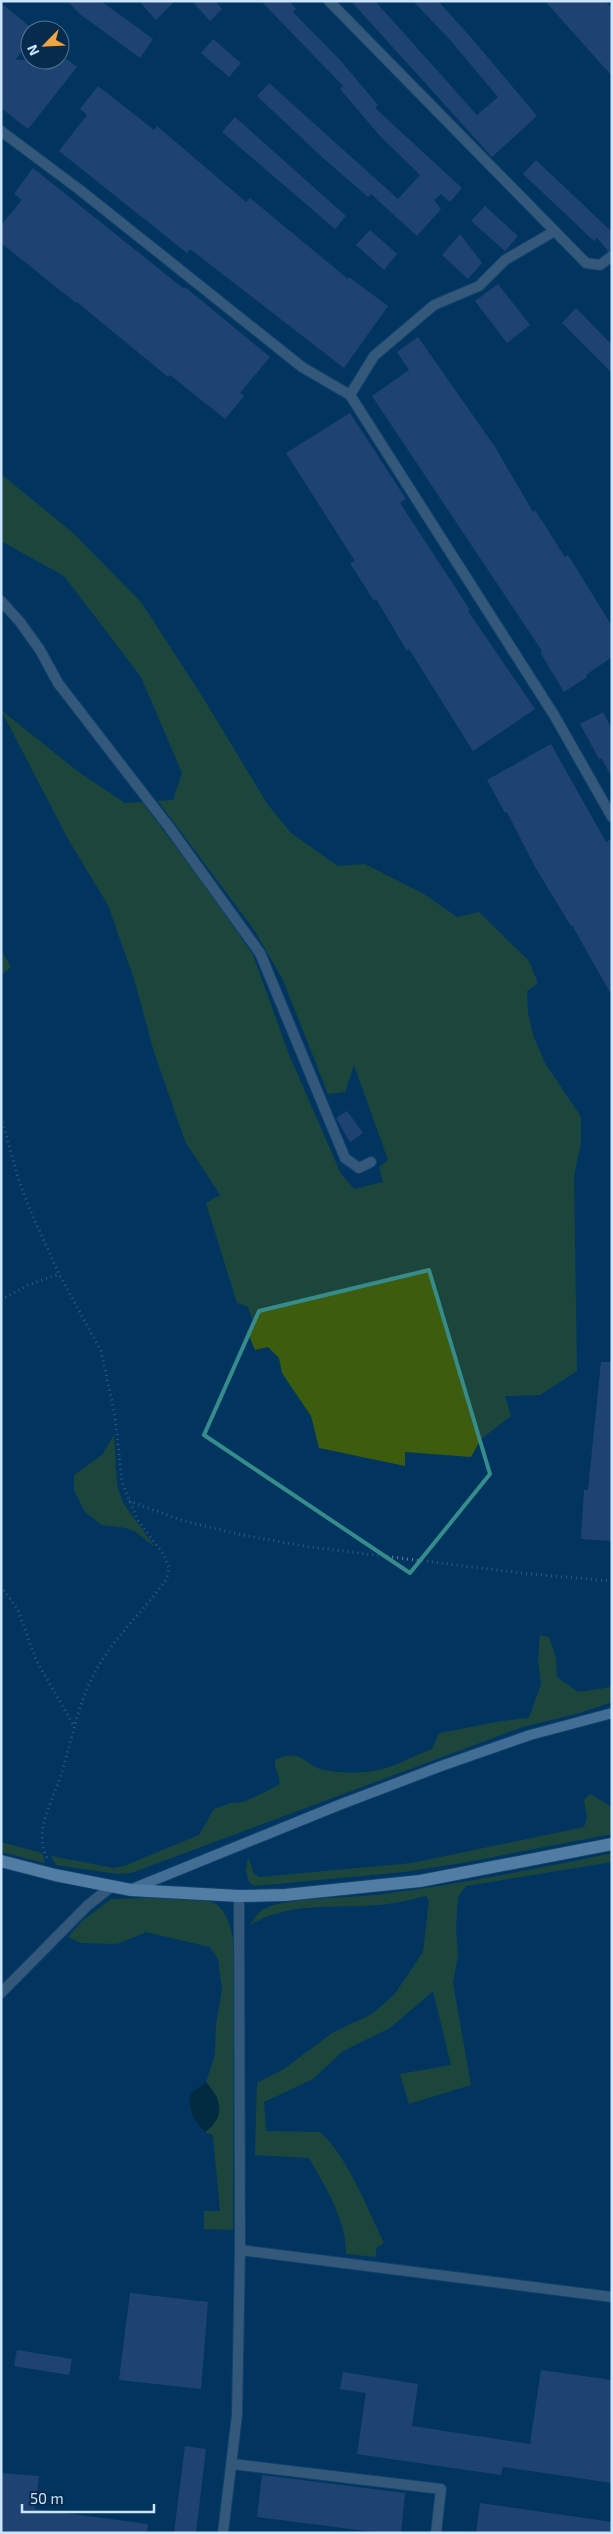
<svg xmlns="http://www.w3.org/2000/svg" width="613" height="2534" viewBox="0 0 613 2534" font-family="'Exo 2',sans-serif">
  <rect width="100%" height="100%" fill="#013560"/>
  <g fill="#3d5c0e">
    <path d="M1,474l71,58 69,70 61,94 66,109 23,28 47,33 27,-2 59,30 33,23 22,-5 50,49 9,22 -11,8 1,22 5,22 12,28 36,54v26l-7,33 3,195 -37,24 -35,1 6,20 -30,23 -10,18 -66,-5v14l-86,-18 -8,-32 -29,-43 -3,-15 -11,-11 -13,3 -8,-19 6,-9 -5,-15 -11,-4 -31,-100 14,-8 -35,-54 -31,-89 -19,-70 -27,-77 -40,-66 -67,-129 79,63 45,30 17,-1 62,82 49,71 37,102 51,117 13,15 29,-7 -4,-15 9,-7 -34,-95 -9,27 -17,2 -45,-114 -28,-49 -97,-130 15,-1 9,-27 -41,-96 -77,-101 -63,-35z"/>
    <path d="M1,950l10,17 -10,8z"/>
    <path d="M114,1435l3,50 6,18 32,44 -19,-15 -10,-4 -24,-3 -17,-13 -11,-22v-15l28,-20z"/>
    <path d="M540,1635l9,2 7,21 1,19 21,15 34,-5v15l-32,11 -57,14 -392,146 -13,1 -62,-9 -5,-9 63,12 10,-2 75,-31 15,-26 17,-6 13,-1 35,-17c2,-10 -5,-15 -4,-25 27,-13 29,6 49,10 16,3 38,4 54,0 18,-3 36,-15 54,-21l7,-16c30,-5 59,-13 90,-15l12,-34 -3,-24z"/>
    <path d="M590,1794l22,13v27l-150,29 -58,9 -150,14 -5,-4 -3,-11 2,-14 6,17 6,3 152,-14 172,-36 3,-9 -3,-18z"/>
    <path d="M1,1842l41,11 3,10 -44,-11z"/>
    <path d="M612,1853v9l-146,24 -8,11 -2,32 2,26 -5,28 18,102 -62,19 -9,-30 51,-9 -18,-74 -43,37 -47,23 -30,28 -49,23 2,29 53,1c25,17 51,82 65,111l-8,5v9l-30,-3c1,-33 -21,-68 -37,-96l-54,-3 2,-72 27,-14 48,-36 40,-19 22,-19 29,-43 6,-51 -3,-5c-13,3 -25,6 -38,8 -49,6 -94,-5 -138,21 5,-8 9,-14 18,-18 32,-11 80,-8 114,-13 77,-10 154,-25 230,-41z"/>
    <path d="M111,1899c21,0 89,-5 105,5 11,8 14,22 17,35v291l-29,-1v-18h16l-7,-76 -8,-3 8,-6 4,-30 -11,-14 9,-27 1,-30 6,-36 -4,-30 -8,-12 -64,-15 -29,12 -36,-1 -13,-6 14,-16z"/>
  </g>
  <path fill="#041d1b" d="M206,2082c15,18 21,33 -1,50 -11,-9 -17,-24 -15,-38z"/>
  <g fill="#425288">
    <path d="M67,1h34l52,38 -13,19 -60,-44z"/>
    <path d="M139,1h36l-19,19z"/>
    <path d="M192,1h23l7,8 -12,12z"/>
    <path d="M261,1h28l7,8 -3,3 47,48 38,45 -3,3 87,80 -12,14 -9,-8 -7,6 7,9 -24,27 -46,-42 -3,3 -45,-39 -66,-62 12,-13 129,116 22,-24 -39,-38 -41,-48 3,-3z"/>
    <path d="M351,1h24l102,114 21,-18 -47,-56 -38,-40h25l36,40 63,75 -45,41z"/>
    <path d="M545,1h60l7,7v68z"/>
    <path d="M1,3l33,27h-4v12l-15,18h53l9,7 -49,62 -27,-21z"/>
    <path d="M213,39l28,24 -12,14 -28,-24z"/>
    <path d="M98,86l56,44 3,-4 89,76 4,-4 98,81 1,-2 39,29 -44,62 -154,-119 -3,4 -128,-102 28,-36 -7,-6z"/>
    <path d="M235,117l111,99 -11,13 -113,-97z"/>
    <path d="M536,160l76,72v17l-4,2 -11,-13 -3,3 -71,-67z"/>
    <path d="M33,168l151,121 1,-2 85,70 -30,36 4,3 -19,23 -55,-44 -2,2 -91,-75 -1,1 -75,-60v-18l21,-25 -8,-6z"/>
    <path d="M485,206l33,30 -13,15 -34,-30z"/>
    <path d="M370,230l27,24 -13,16 -28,-25z"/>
    <path d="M460,234l22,29 -14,16 -26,-24z"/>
    <path d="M498,284l32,41 -23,18 -32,-42z"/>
    <path d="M576,308l36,37v28l-50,-50z"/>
    <path d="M418,337l77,110 38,65 2,-2 30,47 3,-2 44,71v31l-26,18 1,2 -23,15 -24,-40 2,-1 -170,-255 37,-26 -12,-18z"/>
    <path d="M350,413l56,86 -6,4 70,107 -2,1 67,98 -62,42 -64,-102 -2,2 -31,-52 -2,2 -24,-38 5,-2 -69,-108z"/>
    <path d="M603,712l9,17v48l-11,-19 -2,1 -19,-35z"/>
    <path d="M551,744l55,98 6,-3v157l-40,-71 -1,1 -36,-59 -28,-55 -2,1 -18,-33z"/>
    <path d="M347,1111l16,22 -13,9 -14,-24z"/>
    <path d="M601,1362h11v179l-31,-2 3,-49h4z"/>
    <path d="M130,2293l78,9 -7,87 -82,-9z"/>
    <path d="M17,2350l55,9 -3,16 -55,-9z"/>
    <path d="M541,2370l71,10v103l-109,-16 -2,8 -144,-21 9,-61 -26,-4 3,-17 75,12 -6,42 118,18z"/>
    <path d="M185,2446l21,3 -10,84h-22z"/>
    <path d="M1,2473l38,3 -4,33 113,15 -1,9h-146z"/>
    <path d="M262,2475l143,18 -4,40h-19l-125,-16z"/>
    <path d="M480,2503l132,19v11h-136z"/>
  </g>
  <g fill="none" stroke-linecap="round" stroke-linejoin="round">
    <g stroke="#215179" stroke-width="12">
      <g id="lane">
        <path d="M1,601l19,21 20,28 18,33 111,144 91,126 85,205 14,10 12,-6"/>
        <path d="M240,2250l372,47"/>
        <path d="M232,2464l209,25 -5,44"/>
        <path d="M223,2533l14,-118 3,-165 -1,-354"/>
      </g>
    </g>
    <g stroke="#215179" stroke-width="12">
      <g id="street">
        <path d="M329,1l257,262 14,2 12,-9"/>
        <path d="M1,131l79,59 222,177 48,28 204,320 58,102"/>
        <path d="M350,395l24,-39 60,-51 45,-19 26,-26 48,-28"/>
        <path d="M1,1993l86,-87 25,-20"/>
      </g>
    </g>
    <g stroke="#215179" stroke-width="12">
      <path id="secondary" d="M132,1889l207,-84 105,-40 86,-30 82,-22"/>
    </g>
    <g stroke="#215179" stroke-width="14">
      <path id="primary" d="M1,1861l54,14 76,15 108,6 46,-1 135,-14 192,-37"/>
    </g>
    <g stroke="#5e85a9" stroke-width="3" stroke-dasharray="1 4" stroke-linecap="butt">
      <path d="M1,1117l18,64 12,31 28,62 42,77 14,65 7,66 15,37 27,36 5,13 -3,12c-23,32 -53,58 -72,94 -17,32 -22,67 -33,101 -8,26 -28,55 -14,83"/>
      <path d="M1,1300l27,-15 31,-11"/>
      <path d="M129,1501l55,20 58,14 68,12 220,27 82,7"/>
      <path d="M1,1586l17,24 18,50 38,66"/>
    </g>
    <use href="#lane" stroke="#70849a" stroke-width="10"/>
    <use href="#street" stroke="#70849a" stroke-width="10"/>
    <use href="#secondary" stroke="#90b1d3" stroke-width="10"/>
    <use href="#primary" stroke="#b1d3f7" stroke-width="12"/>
  </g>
  <path d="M0 0H613V2534H0ZM429,1270l61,204 -80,99 -206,-138 55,-124z" fill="#013560" fill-opacity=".55" fill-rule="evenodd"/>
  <path fill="none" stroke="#358c8b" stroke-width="4" stroke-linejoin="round" d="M429,1270l61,204 -80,99 -206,-138 55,-124z"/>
  <rect width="613" height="2534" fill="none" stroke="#cbe4ff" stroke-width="5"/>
  <g transform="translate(45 45) rotate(246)"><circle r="24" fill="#062b4c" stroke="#557594"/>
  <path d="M0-4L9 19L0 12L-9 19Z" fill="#f1a540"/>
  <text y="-8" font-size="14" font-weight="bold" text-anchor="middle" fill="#cbe4ff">N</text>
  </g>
  <path d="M22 2504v8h132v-8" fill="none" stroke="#cbe4ff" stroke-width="2.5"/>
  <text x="30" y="2504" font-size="15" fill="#cbe4ff" stroke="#062b4c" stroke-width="4" paint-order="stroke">50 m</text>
</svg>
